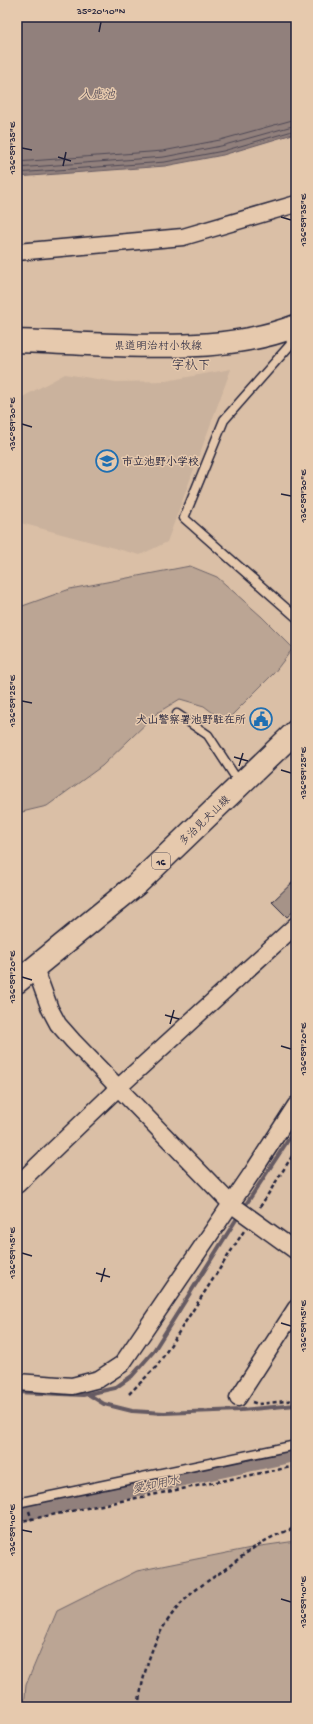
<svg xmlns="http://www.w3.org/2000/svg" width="313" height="1724" viewBox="0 0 313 1724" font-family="'Gochi Hand','Klee One',sans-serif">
  <rect width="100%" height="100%" fill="#dabfa6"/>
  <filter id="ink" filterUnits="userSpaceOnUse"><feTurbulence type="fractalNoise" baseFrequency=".025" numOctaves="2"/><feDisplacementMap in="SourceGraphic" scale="8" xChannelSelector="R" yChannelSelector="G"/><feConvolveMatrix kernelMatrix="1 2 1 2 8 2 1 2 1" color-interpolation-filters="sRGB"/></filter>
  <g filter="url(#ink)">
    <path fill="#cab29d" d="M231,369l-64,173 -27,13 -123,-33v-122l48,-26 51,8 50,-1z"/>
    <g fill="#bba594" stroke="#6e6468">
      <path d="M190,566l27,11 45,40 31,31 -19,25 -49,49 -21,-16 -24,-7 -23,14 -55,53 -55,40 -25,6 -5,-5v-199l53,-19z"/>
      <path d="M296,1541v166h-272l2,-22 31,-74 80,-40 124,-25z"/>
    </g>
    <path fill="#91807c" stroke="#655a62" d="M17,17h279v116l-73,22 -58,11 -148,11z"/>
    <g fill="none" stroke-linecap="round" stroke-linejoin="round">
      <g stroke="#4e4855" stroke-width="1">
        <path d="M17,162l146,-11 57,-11 76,-21"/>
        <path d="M17,168l147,-11 57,-11 75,-21"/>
        <path d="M17,173l148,-11 58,-11 73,-21"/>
      </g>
      <g stroke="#655a62" stroke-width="4">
        <path d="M243,1209l53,-81"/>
        <path d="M17,1392l66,3 32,-7 17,-12 21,-24 86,-137"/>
        <path d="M88,1394l16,10 28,7 32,2 77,-3 55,-5"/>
      </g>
      <path stroke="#91807c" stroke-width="15" d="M17,1515l279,-61"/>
    </g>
    <path fill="#a69388" stroke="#22223b" d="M296,879v30l-9,8 -15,-15z"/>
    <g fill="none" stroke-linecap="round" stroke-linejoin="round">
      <g stroke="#22223b" stroke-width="11">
        <g id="lane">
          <path d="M289,329l2,15 -67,76 -40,98 112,99"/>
          <path d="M177,714l31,21 32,49"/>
          <path d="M17,1503l279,-58"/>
        </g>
      </g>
      <g stroke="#22223b" stroke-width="19">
        <g id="street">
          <path d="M17,252l166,-15 113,-33"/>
          <path d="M35,968l15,41 8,15 15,17 158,163 65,47"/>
          <path d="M17,1185l102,-98 177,-162"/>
          <path d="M17,1382l55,4 27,-7 23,-15 132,-194 42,-65"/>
          <path d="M238,1398l58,-90"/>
        </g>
      </g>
      <g stroke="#22223b" stroke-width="25">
        <path id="secondary" d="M17,341c33,1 65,3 98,4 61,2 123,3 181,-19"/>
      </g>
      <g stroke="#22223b" stroke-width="25">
        <path id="primary" d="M17,982l120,-98 159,-153"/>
      </g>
      <g stroke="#22223b" stroke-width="2.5" stroke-dasharray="4 3" stroke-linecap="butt">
        <path d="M260,1207l36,-57"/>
        <path d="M129,1394l28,-28 87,-135"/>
        <path d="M252,1402l6,2 38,-4"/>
        <path d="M29,1511l3,9"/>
        <path d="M17,1522l279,-56"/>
        <path d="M138,1707c7,-44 18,-82 53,-113 11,-10 25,-18 37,-27 25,-19 38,-30 68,-39"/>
      </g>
      <use href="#lane" stroke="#e6c9ad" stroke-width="8"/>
      <use href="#street" stroke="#e6c9ad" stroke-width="16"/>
      <use href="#secondary" stroke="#e6c9ad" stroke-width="22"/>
      <use href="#primary" stroke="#e6c9ad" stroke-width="22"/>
    </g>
  </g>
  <path fill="none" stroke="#22223b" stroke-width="1.5" d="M99,32l2,-10M22,148l10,2M58,157l13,4M63,166l3,-14M281,217l10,3M22,424l10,3M281,494l10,2M22,701l10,2M234,757l14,4M239,766l4,-13M281,770l10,3M22,977l10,3M165,1015l14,4M170,1024l4,-14M281,1046l10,3M22,1253l10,3M96,1273l14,4M101,1282l4,-14M281,1323l10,3M22,1530l10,2M281,1599l10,3"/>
  <defs>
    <g id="school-ring" transform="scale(1.15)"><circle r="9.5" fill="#e6c9ad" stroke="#1f6fb2" stroke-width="1.5"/><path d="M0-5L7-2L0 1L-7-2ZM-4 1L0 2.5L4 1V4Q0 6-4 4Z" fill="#1f6fb2"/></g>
    <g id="civic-ring" transform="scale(1.15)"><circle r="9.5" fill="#e6c9ad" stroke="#1f6fb2" stroke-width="1.5"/><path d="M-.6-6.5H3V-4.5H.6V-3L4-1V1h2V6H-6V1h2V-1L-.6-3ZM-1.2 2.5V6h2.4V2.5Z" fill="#1f6fb2"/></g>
  </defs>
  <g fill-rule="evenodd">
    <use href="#school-ring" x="107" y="461"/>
    <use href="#civic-ring" x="261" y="719"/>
  </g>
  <g text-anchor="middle" stroke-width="3" stroke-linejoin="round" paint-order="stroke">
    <rect fill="#e6c9ad" stroke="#5d545d" stroke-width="1" x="152" y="853" width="18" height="16" rx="3"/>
    <g font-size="10" font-weight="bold" fill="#22223b">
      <text x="161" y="865">16</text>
    </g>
    <g font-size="11" fill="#22223b" stroke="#e6c9ad">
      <text x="158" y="349">県道明治村小牧線</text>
      <text transform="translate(204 820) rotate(-44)" y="4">多治見犬山線</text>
    </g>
    <g font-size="11" font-weight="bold" fill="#22223b" stroke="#e6c9ad" text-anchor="start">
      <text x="122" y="465">市立池野小学校</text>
      <text x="246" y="723" text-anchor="end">犬山警察署池野駐在所</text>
    </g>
    <g font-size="12" font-style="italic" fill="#433e4e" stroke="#e6c9ad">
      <text x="97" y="98">入鹿池</text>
      <text transform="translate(156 1484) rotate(-12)" y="4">愛知用水</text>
    </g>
    <g font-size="13" fill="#22223b" stroke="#e6c9ad">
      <text x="191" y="369">字杁下</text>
    </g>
  </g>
  <rect width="313" height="1724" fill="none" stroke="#e6c9ad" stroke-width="44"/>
  <rect x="22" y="22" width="269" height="1680" fill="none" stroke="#22223b" stroke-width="1.5"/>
  <g font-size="10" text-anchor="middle" fill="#22223b">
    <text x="101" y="14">35°20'10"N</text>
    <text transform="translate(11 148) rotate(-90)" y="4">136°59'35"E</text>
    <text transform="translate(302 220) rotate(-90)" y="4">136°59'35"E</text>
    <text transform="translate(11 424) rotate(-90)" y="4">136°59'30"E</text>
    <text transform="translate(302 496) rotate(-90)" y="4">136°59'30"E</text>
    <text transform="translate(11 701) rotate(-90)" y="4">136°59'25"E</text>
    <text transform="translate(302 773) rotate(-90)" y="4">136°59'25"E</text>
    <text transform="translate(11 977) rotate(-90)" y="4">136°59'20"E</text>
    <text transform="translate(302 1049) rotate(-90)" y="4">136°59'20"E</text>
    <text transform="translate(11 1253) rotate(-90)" y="4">136°59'15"E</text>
    <text transform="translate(302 1326) rotate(-90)" y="4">136°59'15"E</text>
    <text transform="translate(11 1530) rotate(-90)" y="4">136°59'10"E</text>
    <text transform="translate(302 1602) rotate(-90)" y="4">136°59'10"E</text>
  </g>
</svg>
